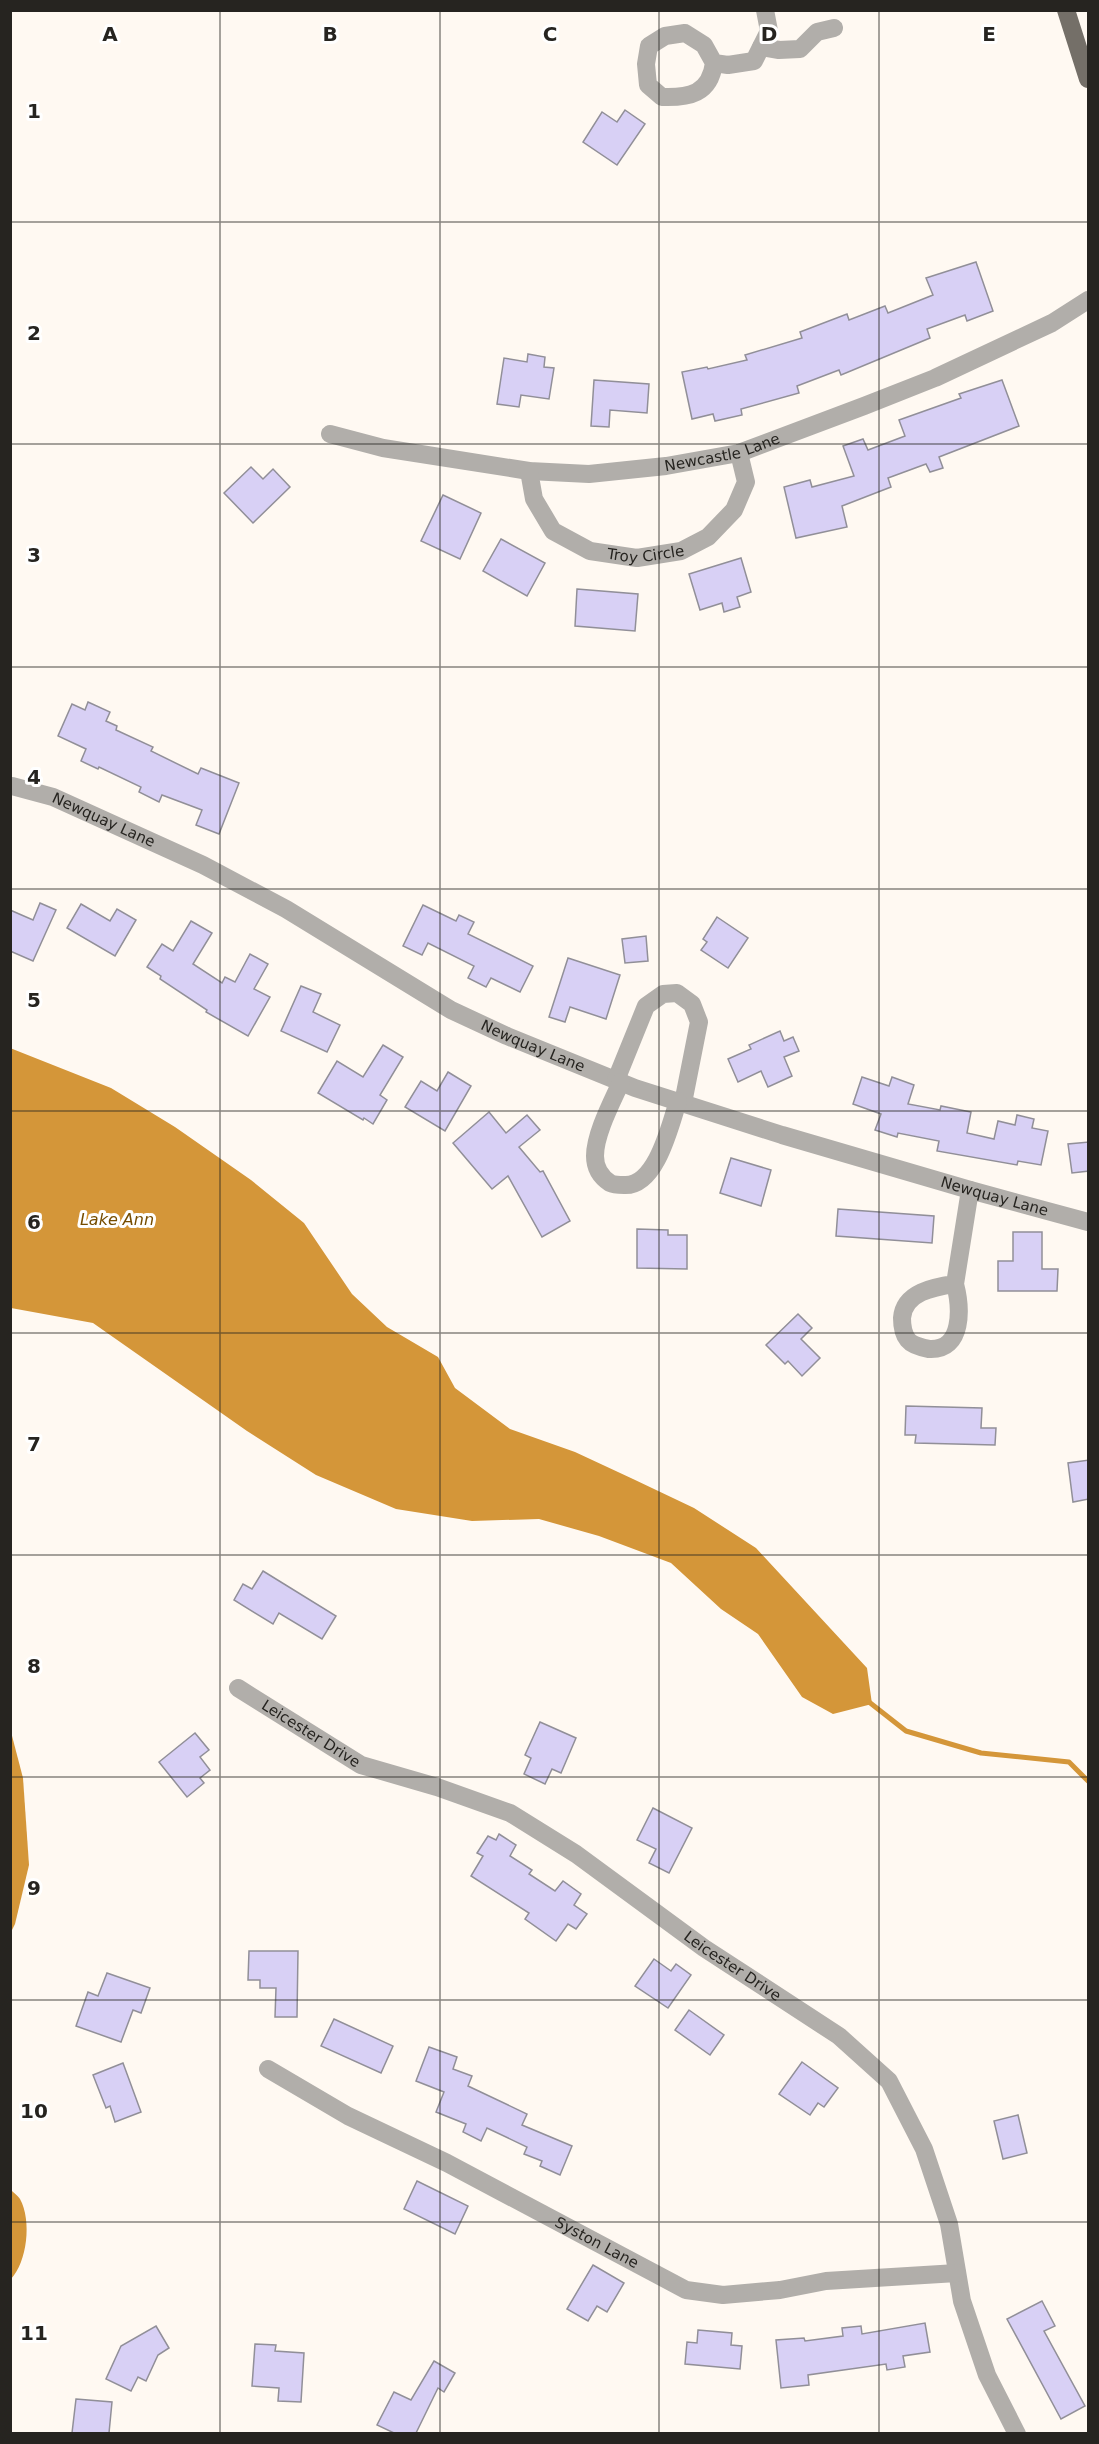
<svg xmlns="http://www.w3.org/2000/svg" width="1099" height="2444" viewBox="0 0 1099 2444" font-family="'DejaVu Sans',sans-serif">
  <rect width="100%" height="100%" fill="#fff9f2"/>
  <g fill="#d49639">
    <path d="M10,1048l101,40 64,39 76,53 53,43 48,71 35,33 51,30 17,31 55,41 65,23 58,27 61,29 62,40 111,120 5,36 -39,10 -31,-17 -44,-63 -37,-25 -50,-46 -72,-27 -60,-17 -67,2 -76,-12 -80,-34 -69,-44 -154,-108 -82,-15z"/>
    <path d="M11,1732l12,46 6,87 -14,59 -4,8z"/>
    <path d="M10,2189c3,3 8,7 10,10 12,22 7,63 -9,80z"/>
  </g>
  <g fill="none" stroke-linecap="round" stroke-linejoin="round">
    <path stroke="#d49639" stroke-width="5" d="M869,1702l37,29 75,22 88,9 19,19"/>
  </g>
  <g fill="#d8d0f5" stroke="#918f98" stroke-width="1.5">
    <path d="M625,110l20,14 -28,41 -34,-23 19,-30 15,10z"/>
    <path d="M976,262l17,49 -26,10 -2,-6 -38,14 3,9 -89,37 -2,-5 -42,16 2,7 -58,16 1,6 -27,6 -2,-7 -21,5 -10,-47 25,-5 1,2 39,-9 -2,-5 57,-17 -2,-6 47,-18 2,6 36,-14 3,7 45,-18 -7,-17z"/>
    <path d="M528,354l17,3 -1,10 10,1 -5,31 -28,-4 -2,12 -22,-3 7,-46 23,4z"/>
    <path d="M594,380l55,4 -2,29 -37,-3 -1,17 -18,-1z"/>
    <path d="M1002,380l17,46 -80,31 4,11 -13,4 -4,-8 -38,14 3,9 -49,19 5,21 -51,11 -12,-51 26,-7 2,7 42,-11 -11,-30 20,-7 5,11 37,-14 -6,-16 62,-22 -2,-4z"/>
    <path d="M251,467l12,12 10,-10 17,18 -37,36 -29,-30z"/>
    <path d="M443,495l38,18 -21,46 -39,-18z"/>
    <path d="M501,539l44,24 -18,33 -44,-25z"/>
    <path d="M741,558l10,34 -14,5 3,10 -16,5 -2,-9 -22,7 -11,-36z"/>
    <path d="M577,589l61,5 -3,37 -60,-5z"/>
    <path d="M88,702l22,10 -4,9 11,5 -1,4 37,17 -2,4 47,23 3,-6 38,15 -20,51 -23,-9 6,-15 -40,-15 -3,7 -20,-10 2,-5 -42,-20 -1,2 -17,-8 5,-12 -28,-13 14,-32 13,6z"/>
    <path d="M40,903l16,7 -23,51 -23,-10v-41l23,10z"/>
    <path d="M81,904l29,17 7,-12 19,11 -21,36 -48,-28z"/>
    <path d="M423,905l33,16 3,-6 15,7 -6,12 65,32 -13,26 -29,-14 -5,9 -18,-9 6,-12 -46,-23 -6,12 -19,-9z"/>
    <path d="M717,917l31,21 -20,30 -27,-18 6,-8 -4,-3z"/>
    <path d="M191,921l21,12 -19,31 29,19 3,-6 10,5 15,-28 18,10 -14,25 16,8 -22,39 -42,-24 1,-2 -47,-31 1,-3 -14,-9 15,-23 11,7z"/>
    <path d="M646,936l2,25 -23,2 -3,-24z"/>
    <path d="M568,958l52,17 -14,44 -36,-12 -5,15 -16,-5z"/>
    <path d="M301,986l20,8 -8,18 27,13 -13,27 -46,-21z"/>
    <path d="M780,1031l4,10 9,-4 6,14 -15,6 8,19 -24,11 -7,-16 -23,11 -10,-23 23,-10 -2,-4z"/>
    <path d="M383,1045l20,12 -23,38 7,5 -14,24 -9,-6 -1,2 -45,-27 19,-32 26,16z"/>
    <path d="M448,1072l23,14 -26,45 -40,-24 16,-26 16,10z"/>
    <path d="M862,1077l27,9 3,-9 22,8 -6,19 32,6 1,-4 30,6 -4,21 27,6 4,-18 17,4 2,-10 17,4 -2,9 16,3 -7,34 -23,-4 -1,4 -80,-14 2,-10 -41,-8 -1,4 -22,-7 6,-16 -28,-10z"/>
    <path d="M489,1112l17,21 21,-18 13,15 -21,17 21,25 3,-1 27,50 -28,16 -34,-61 -16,13 -39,-46z"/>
    <path d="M1089,1142v29l-17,2 -4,-29z"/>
    <path d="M731,1158l40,12 -10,36 -41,-13z"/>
    <path d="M838,1209l96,7 -2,27 -96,-7z"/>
    <path d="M637,1229l31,1v5h19v34l-50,-1z"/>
    <path d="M1013,1232h29v37h16l-1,22h-59v-30h15z"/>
    <path d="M798,1314l14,14 -11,11 19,19 -18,18 -14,-15 -3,3 -19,-19z"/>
    <path d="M906,1406l76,2 -1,20h15l-1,17 -80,-2 1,-8h-11z"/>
    <path d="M1089,1460v39l-16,3 -5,-39z"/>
    <path d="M263,1571l73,45 -14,23 -43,-26 -6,11 -39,-24 9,-16 9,5z"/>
    <path d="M540,1722l36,16 -15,35 -9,-4 -7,15 -21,-10 7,-16 -6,-3z"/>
    <path d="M195,1733l14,17 -9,7 10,13 -10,8 4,5 -17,14 -28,-35z"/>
    <path d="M653,1808l39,20 -23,45 -20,-10 7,-14 -19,-9z"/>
    <path d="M499,1834l17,11 -6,11 22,14 -3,4 26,17 8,-10 18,13 -7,11 13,9 -11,15 -8,-5 -12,17 -31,-22 4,-6 -58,-37 12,-20 -6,-3 11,-17 8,4z"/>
    <path d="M249,1951h49l-1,66h-22l1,-29h-16v-8h-12z"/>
    <path d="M654,1959l17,12 5,-7 15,11 -23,33 -33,-22z"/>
    <path d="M107,1973l43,15 -9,25 -8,-3 -12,32 -45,-16 12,-34 10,4z"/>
    <path d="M689,2010l35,25 -14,20 -35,-25z"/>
    <path d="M334,2019l59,27 -12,27 -60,-27z"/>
    <path d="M429,2047l28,10 -4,12 19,7 -4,10 59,28 -5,11 50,21 -12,29 -20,-9 2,-5 -18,-7 3,-7 -40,-19 -6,13 -18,-9 3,-8 -30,-12 8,-20 -28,-11z"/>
    <path d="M802,2062l36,26 -14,19 -6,-4 -8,12 -31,-21z"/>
    <path d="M123,2063l18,49 -26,10 -5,-16 -4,2 -13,-33z"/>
    <path d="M1018,2115l9,38 -24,6 -9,-38z"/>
    <path d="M417,2181l51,25 -13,28 -51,-25z"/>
    <path d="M593,2265l31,18 -17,29 -10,-6 -9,15 -21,-12z"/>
    <path d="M1042,2301l13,25 -11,5 41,75 -24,13 -54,-100z"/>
    <path d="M925,2323l5,29 -27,4 2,11 -18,3 -1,-6 -78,11 1,10 -28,3 -5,-48 28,-2 1,3 38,-5 -1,-8 19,-2 1,8z"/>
    <path d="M156,2326l13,22 -11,7 -12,26 -8,-4 -7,14 -25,-12 15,-33z"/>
    <path d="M698,2330l34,3 -1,12 11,1 -2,23 -55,-5 2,-22 10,1z"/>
    <path d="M255,2344l21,1 -1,6 29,2 -3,49 -23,-1 1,-13 -27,-2z"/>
    <path d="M434,2361l21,12 -11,19 -6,-4 -22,45h-22l-17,-8 17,-33 17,8z"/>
    <path d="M76,2399l36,3 -3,31h-37z"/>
  </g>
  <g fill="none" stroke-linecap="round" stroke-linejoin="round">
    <g stroke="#b1aeaa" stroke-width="18">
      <path d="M761,47l18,3 21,-1 17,-17 17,-4"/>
      <path d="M714,63c-4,31 -25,35 -52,34l-14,-12 -2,-21 3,-18 16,-10 20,-3 19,12 10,18 14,2 26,-4 15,-30 -4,-21"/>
      <path id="s1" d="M330,434l53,14 146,23 60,3 77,-8 73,-13 125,-47 71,-28 117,-55 36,-23"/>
      <path id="s2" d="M529,471l5,28 19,32 37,20 47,7 44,-7 27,-14 26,-27 12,-28 -7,-29"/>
      <path id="s3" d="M12,786l41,11 150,68 83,44 165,101 56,26 128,52 147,47 188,55 118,32"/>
      <path d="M616,1080l30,-74 17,-12 14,-1 15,11 7,18 -16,81"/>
      <path d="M621,1082c-9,20 -26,52 -26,74 0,12 6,21 15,27 4,2 9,2 14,2 32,2 46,-59 54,-84"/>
      <path d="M955,1284c6,23 9,67 -26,65 -6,-1 -17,-4 -21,-9 -5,-6 -6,-15 -6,-22 2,-26 32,-31 53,-34l15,-94"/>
      <path id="s4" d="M238,1688l123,77 76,22 73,26 66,41 128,94 135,88 50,45 35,68 25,75 13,77 25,74 30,59"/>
      <path id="s5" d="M268,2069l80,47 99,47 239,127 37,5 57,-5 46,-9 131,-8"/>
    </g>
    <path stroke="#746f68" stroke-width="18" d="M1066,10l22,69"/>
  </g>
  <path fill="none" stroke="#262420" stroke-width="1.5" stroke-opacity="0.55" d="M220,10v2424M440,10v2424M659,10v2424M879,10v2424M10,222h1078M10,444h1078M10,667h1078M10,889h1078M10,1111h1078M10,1333h1078M10,1555h1078M10,1777h1078M10,2000h1078M10,2222h1078"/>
  <g text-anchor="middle" stroke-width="6" stroke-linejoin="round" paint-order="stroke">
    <g font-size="15" fill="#262420" stroke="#fff">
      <text dy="5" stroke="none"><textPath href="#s1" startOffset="398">Newcastle Lane</textPath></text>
      <text dy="5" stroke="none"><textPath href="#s2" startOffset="164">Troy Circle</textPath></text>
      <text dy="5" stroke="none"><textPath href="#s3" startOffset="98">Newquay Lane</textPath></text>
      <text dy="5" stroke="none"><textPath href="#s3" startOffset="584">Newquay Lane</textPath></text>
      <text dy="5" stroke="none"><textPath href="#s3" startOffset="1070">Newquay Lane</textPath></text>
      <text dy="5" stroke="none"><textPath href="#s4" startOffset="86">Leicester Drive</textPath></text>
      <text dy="5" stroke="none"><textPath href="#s4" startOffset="572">Leicester Drive</textPath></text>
      <text dy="5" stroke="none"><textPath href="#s5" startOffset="372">Syston Lane</textPath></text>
    </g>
    <g font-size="16" font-style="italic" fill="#764d01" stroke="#fff">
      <text x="117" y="1225">Lake Ann</text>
    </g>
  </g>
  <g font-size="20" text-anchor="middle" font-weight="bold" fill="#262420" stroke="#fff" stroke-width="6" stroke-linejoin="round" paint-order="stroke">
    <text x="110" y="41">A</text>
    <text x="330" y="41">B</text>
    <text x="550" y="41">C</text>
    <text x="769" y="41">D</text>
    <text x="989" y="41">E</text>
    <text x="34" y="118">1</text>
    <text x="34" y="340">2</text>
    <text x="34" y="562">3</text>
    <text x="34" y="784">4</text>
    <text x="34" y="1007">5</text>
    <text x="34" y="1229">6</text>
    <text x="34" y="1451">7</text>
    <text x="34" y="1673">8</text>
    <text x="34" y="1895">9</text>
    <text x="34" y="2118">10</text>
    <text x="34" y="2340">11</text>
  </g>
  <rect width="1099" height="2444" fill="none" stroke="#262420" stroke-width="24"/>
</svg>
